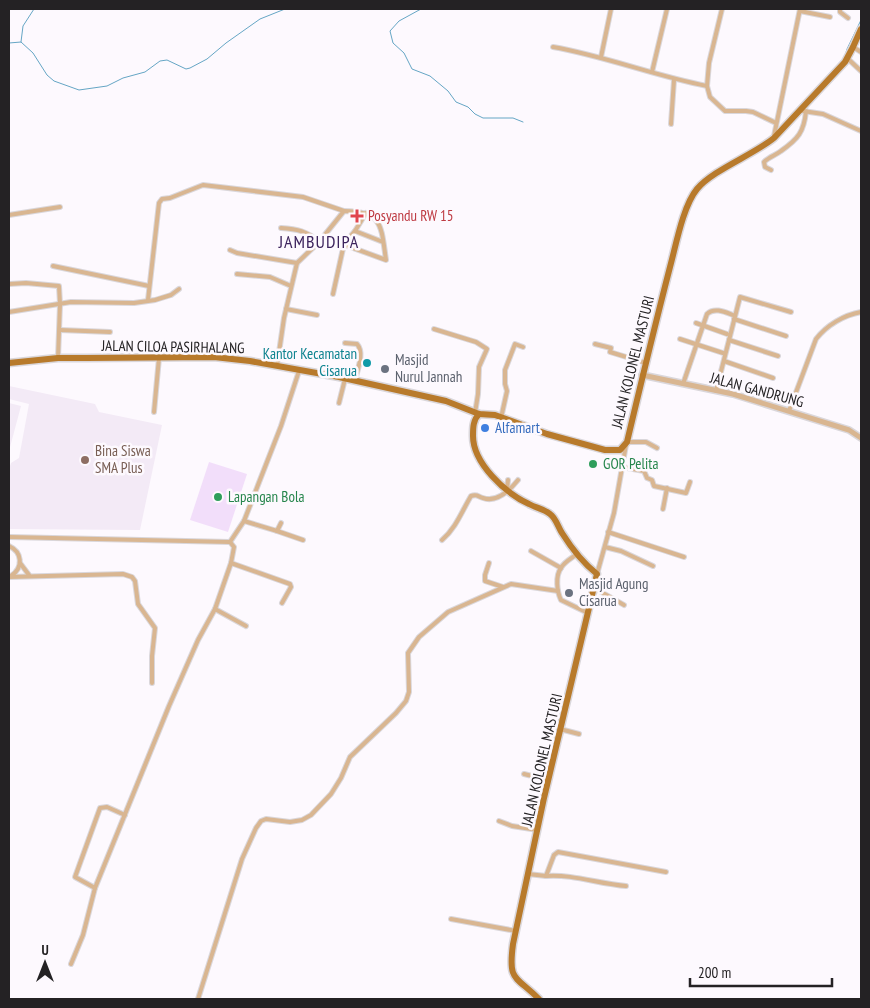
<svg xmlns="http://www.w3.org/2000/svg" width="870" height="1008" viewBox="0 0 870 1008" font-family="'PT Sans Narrow',sans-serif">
  <rect width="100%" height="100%" fill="#fdf9fe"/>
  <g fill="#f3eaf6">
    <path d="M9,386l86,18 4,8 63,13 -22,105 -131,-1v-60l2,-6 8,-5 10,-54 -20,-5z"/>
    <path d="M9,403l12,3 -12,45z"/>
  </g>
  <path fill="#f2defa" d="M209,462l38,12 -19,58 -38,-12z"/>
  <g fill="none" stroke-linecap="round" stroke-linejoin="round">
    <g stroke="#65a6c5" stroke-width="1">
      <path d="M421,9l-22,12 -9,10 3,12 11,10 8,16 18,7 18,15 8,11 12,5 7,7 8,4h30l10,4"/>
      <path d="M21,42l2,-16 11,-17"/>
      <path d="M9,43l12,-1 12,11 14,22 7,6 25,9 28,-4 16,-8 22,-6 15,-11 7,-1 19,9 4,-1 17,-9 19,-16 34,-24 25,-10"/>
      <path d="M845,56l2,-7 14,-29"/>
    </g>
    <g stroke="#dad7db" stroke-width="6">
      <g id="minor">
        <path d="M840,9v3l8,6"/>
        <path d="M800,11l30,6"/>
        <path d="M553,47c52,9 102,29 154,39l3,11 15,14h21l7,1 23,11"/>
        <path d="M853,47l8,5"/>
        <path d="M601,57l10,-48"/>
        <path d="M847,58l14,13"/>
        <path d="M652,72l15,-63"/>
        <path d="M707,86l2,-23 13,-54"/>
        <path d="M803,111l20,3 38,17"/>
        <path d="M671,124l3,-44"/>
        <path d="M774,136l26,-127"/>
        <path d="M771,170l-6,-3 -1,-5c5,-5 12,-7 17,-11 17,-12 23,-19 25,-40"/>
        <path d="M9,215l51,-8"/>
        <path d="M281,228c16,1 26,3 38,14"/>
        <path d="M355,231l28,11"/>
        <path d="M230,250l7,3 60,10"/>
        <path d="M53,266l96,20"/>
        <path d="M237,274l33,3 21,9"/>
        <path d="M9,284l17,-1 33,3 1,18 -2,54"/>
        <path d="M333,294l11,-50 11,-13 11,-18"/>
        <path d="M148,300l11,-97 3,-4 8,-1 33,-13 100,12 41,14"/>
        <path d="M286,309l31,6"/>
        <path d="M9,312l62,-10 63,1 21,-3 16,-5 8,-6"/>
        <path d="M734,319l52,17"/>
        <path d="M696,323l31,11"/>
        <path d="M434,329l42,13 11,7 -8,18 -1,27 -3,19"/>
        <path d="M60,330l50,2"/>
        <path d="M680,339l43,14"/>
        <path d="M729,340l49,16"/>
        <path d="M345,343l12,1c8,9 0,26 -2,37"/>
        <path d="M595,344l16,4 -1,4 36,11"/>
        <path d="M724,361l49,17"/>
        <path d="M277,366l7,-48 13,-55 22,-21 25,-31c39,0 37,15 42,49l-63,-23"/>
        <path d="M683,384l24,-70c7,-7 18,-2 26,1"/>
        <path d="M716,391l24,-94 51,15"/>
        <path d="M339,403l6,-24"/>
        <path d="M789,411l27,-72c11,-14 28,-24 45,-27"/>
        <path d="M154,412l5,-54"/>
        <path d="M501,418l6,-27 -2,-7v-14l10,-26 8,3"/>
        <path d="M627,442h19l11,6"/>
        <path d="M622,467l22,4 3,7 5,2 2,6 32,7 4,-11"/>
        <path d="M507,489l1,-9"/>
        <path d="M663,509l4,-21"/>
        <path d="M244,521l33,10 4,-8"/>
        <path d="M277,531l26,9"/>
        <path d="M608,532l76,25"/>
        <path d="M9,537l221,5 4,5 -3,16 -16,46 -17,31 -29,66 -74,182 -12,47 -12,29"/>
        <path d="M442,540c14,-12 20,-29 29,-44 6,-2 6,0 12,2 14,5 27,-8 35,-18"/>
        <path d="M230,542l14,-21 37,-95 18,-55"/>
        <path d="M9,546c13,6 15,21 2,30"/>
        <path d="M605,547l16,4 32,15"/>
        <path d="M531,551l30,17"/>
        <path d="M577,554c-5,4 -13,8 -16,14 -6,8 -4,24 0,32l27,13"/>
        <path d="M20,563l9,12"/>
        <path d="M231,563l59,21 1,3 -9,16"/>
        <path d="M489,563l-4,12v6l18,6"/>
        <path d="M597,574l17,-61 12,-68"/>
        <path d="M9,577l114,-3 9,3 3,4 3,23 17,24 -3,28v27"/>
        <path d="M594,588l30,17"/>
        <path d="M215,609l31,17"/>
        <path d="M560,729l19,5"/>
        <path d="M524,774l24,6"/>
        <path d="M499,821l13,5 26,4"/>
        <path d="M528,874l18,2 8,-21 4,-3 108,20"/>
        <path d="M546,876c27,-2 53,8 80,10"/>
        <path d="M95,888l-20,-11 25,-69 7,-1 18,8"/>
        <path d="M451,919l65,12"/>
        <path d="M198,999l44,-140 14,-31 5,-7 5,-2 24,3 12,-2 9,-5 20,-21 10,-16 9,-21 46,-44 10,-12 3,-9 -1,-39 11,-16 29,-25 63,-28 47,7"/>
      </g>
    </g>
    <g stroke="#dad7db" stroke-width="8">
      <path id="tertiary" d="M642,375l91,19 116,36 12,8"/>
    </g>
    <g stroke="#dad7db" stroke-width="9">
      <g id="primary">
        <path d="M9,363l49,-5h29l127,-1 36,4 89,16 107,24 33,13 16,1 52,19 58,16h15l7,-8c14,-59 28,-117 43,-175 6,-22 13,-61 27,-78 16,-19 56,-34 77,-51l71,-76 8,-15 8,-18"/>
        <path d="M479,414c-6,6 -6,14 -6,22 0,27 32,57 56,68 7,4 15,5 21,10 6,4 8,13 12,19 10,16 21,30 35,41l-53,224 -31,146c-5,38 2,31 26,55"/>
      </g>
    </g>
    <use href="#minor" stroke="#d9b691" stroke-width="4"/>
    <use href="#tertiary" stroke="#d9b691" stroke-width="5"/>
    <use href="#primary" stroke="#b87a2b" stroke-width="6"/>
  </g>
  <path fill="#e0444e" stroke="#fdf9fe" stroke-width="2" d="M354.5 208.5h5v5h5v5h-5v5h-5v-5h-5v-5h5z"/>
  <circle fill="#0f9aa8" stroke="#fdf9fe" stroke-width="2" cx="367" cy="363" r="5"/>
  <g fill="#6b7280" stroke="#fdf9fe" stroke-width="2">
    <circle cx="385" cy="369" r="5"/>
    <circle cx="569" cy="593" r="5"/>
  </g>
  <circle fill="#3f7fe0" stroke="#fdf9fe" stroke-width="2" cx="485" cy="428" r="5"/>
  <circle fill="#8d6e63" stroke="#fdf9fe" stroke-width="2" cx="85" cy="460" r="5"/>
  <g fill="#2e9e5b" stroke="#fdf9fe" stroke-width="2">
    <circle cx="593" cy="464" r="5"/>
    <circle cx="218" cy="497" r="5"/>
  </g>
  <g text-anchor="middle" stroke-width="5" stroke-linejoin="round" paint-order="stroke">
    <g font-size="15" fill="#be3a42" stroke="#fdf9fe" text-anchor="start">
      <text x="368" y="221">Posyandu RW 15</text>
    </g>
    <g font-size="15" fill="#242224" stroke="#fdf9fe">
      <text transform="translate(173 347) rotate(1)" y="5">JALAN CILOA PASIRHALANG</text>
      <text transform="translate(633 362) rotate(-76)" y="5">JALAN KOLONEL MASTURI</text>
      <text transform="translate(757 390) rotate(15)" y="5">JALAN GANDRUNG</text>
      <text transform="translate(542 760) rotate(-77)" y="5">JALAN KOLONEL MASTURI</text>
    </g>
    <g font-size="15" fill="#0d838f" stroke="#fdf9fe" text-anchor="end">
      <text x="357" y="359">Kantor Kecamatan<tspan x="357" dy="17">Cisarua</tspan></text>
    </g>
    <g font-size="15" fill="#5b616d" stroke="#fdf9fe" text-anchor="start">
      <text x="395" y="365">Masjid<tspan x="395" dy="17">Nurul Jannah</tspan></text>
      <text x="579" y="589">Masjid Agung<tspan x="579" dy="17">Cisarua</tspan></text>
    </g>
    <g font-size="15" fill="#366cbe" stroke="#fdf9fe" text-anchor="start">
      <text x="495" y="433">Alfamart</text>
    </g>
    <g font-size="15" fill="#785e54" stroke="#fdf9fe" text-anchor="start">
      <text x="95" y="456">Bina Siswa<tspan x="95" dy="17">SMA Plus</tspan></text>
    </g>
    <g font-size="15" fill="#27864d" stroke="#fdf9fe" text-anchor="start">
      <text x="603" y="469">GOR Pelita</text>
      <text x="228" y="502">Lapangan Bola</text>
    </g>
    <g font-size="18" letter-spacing="1" fill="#3c235d" stroke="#fdf9fe">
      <text x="319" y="248">JAMBUDIPA</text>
    </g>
  </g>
  <rect width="870" height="1008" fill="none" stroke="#242224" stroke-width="20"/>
  <g transform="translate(45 963)" stroke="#fdf9fe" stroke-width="4" paint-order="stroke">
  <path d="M0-4L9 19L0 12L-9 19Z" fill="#242224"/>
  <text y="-8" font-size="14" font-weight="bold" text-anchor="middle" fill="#242224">U</text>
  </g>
  <path d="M690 978v8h142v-8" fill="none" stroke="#242224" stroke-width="2.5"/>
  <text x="698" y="978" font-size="15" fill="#242224" stroke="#fdf9fe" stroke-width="4" paint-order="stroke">200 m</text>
</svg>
